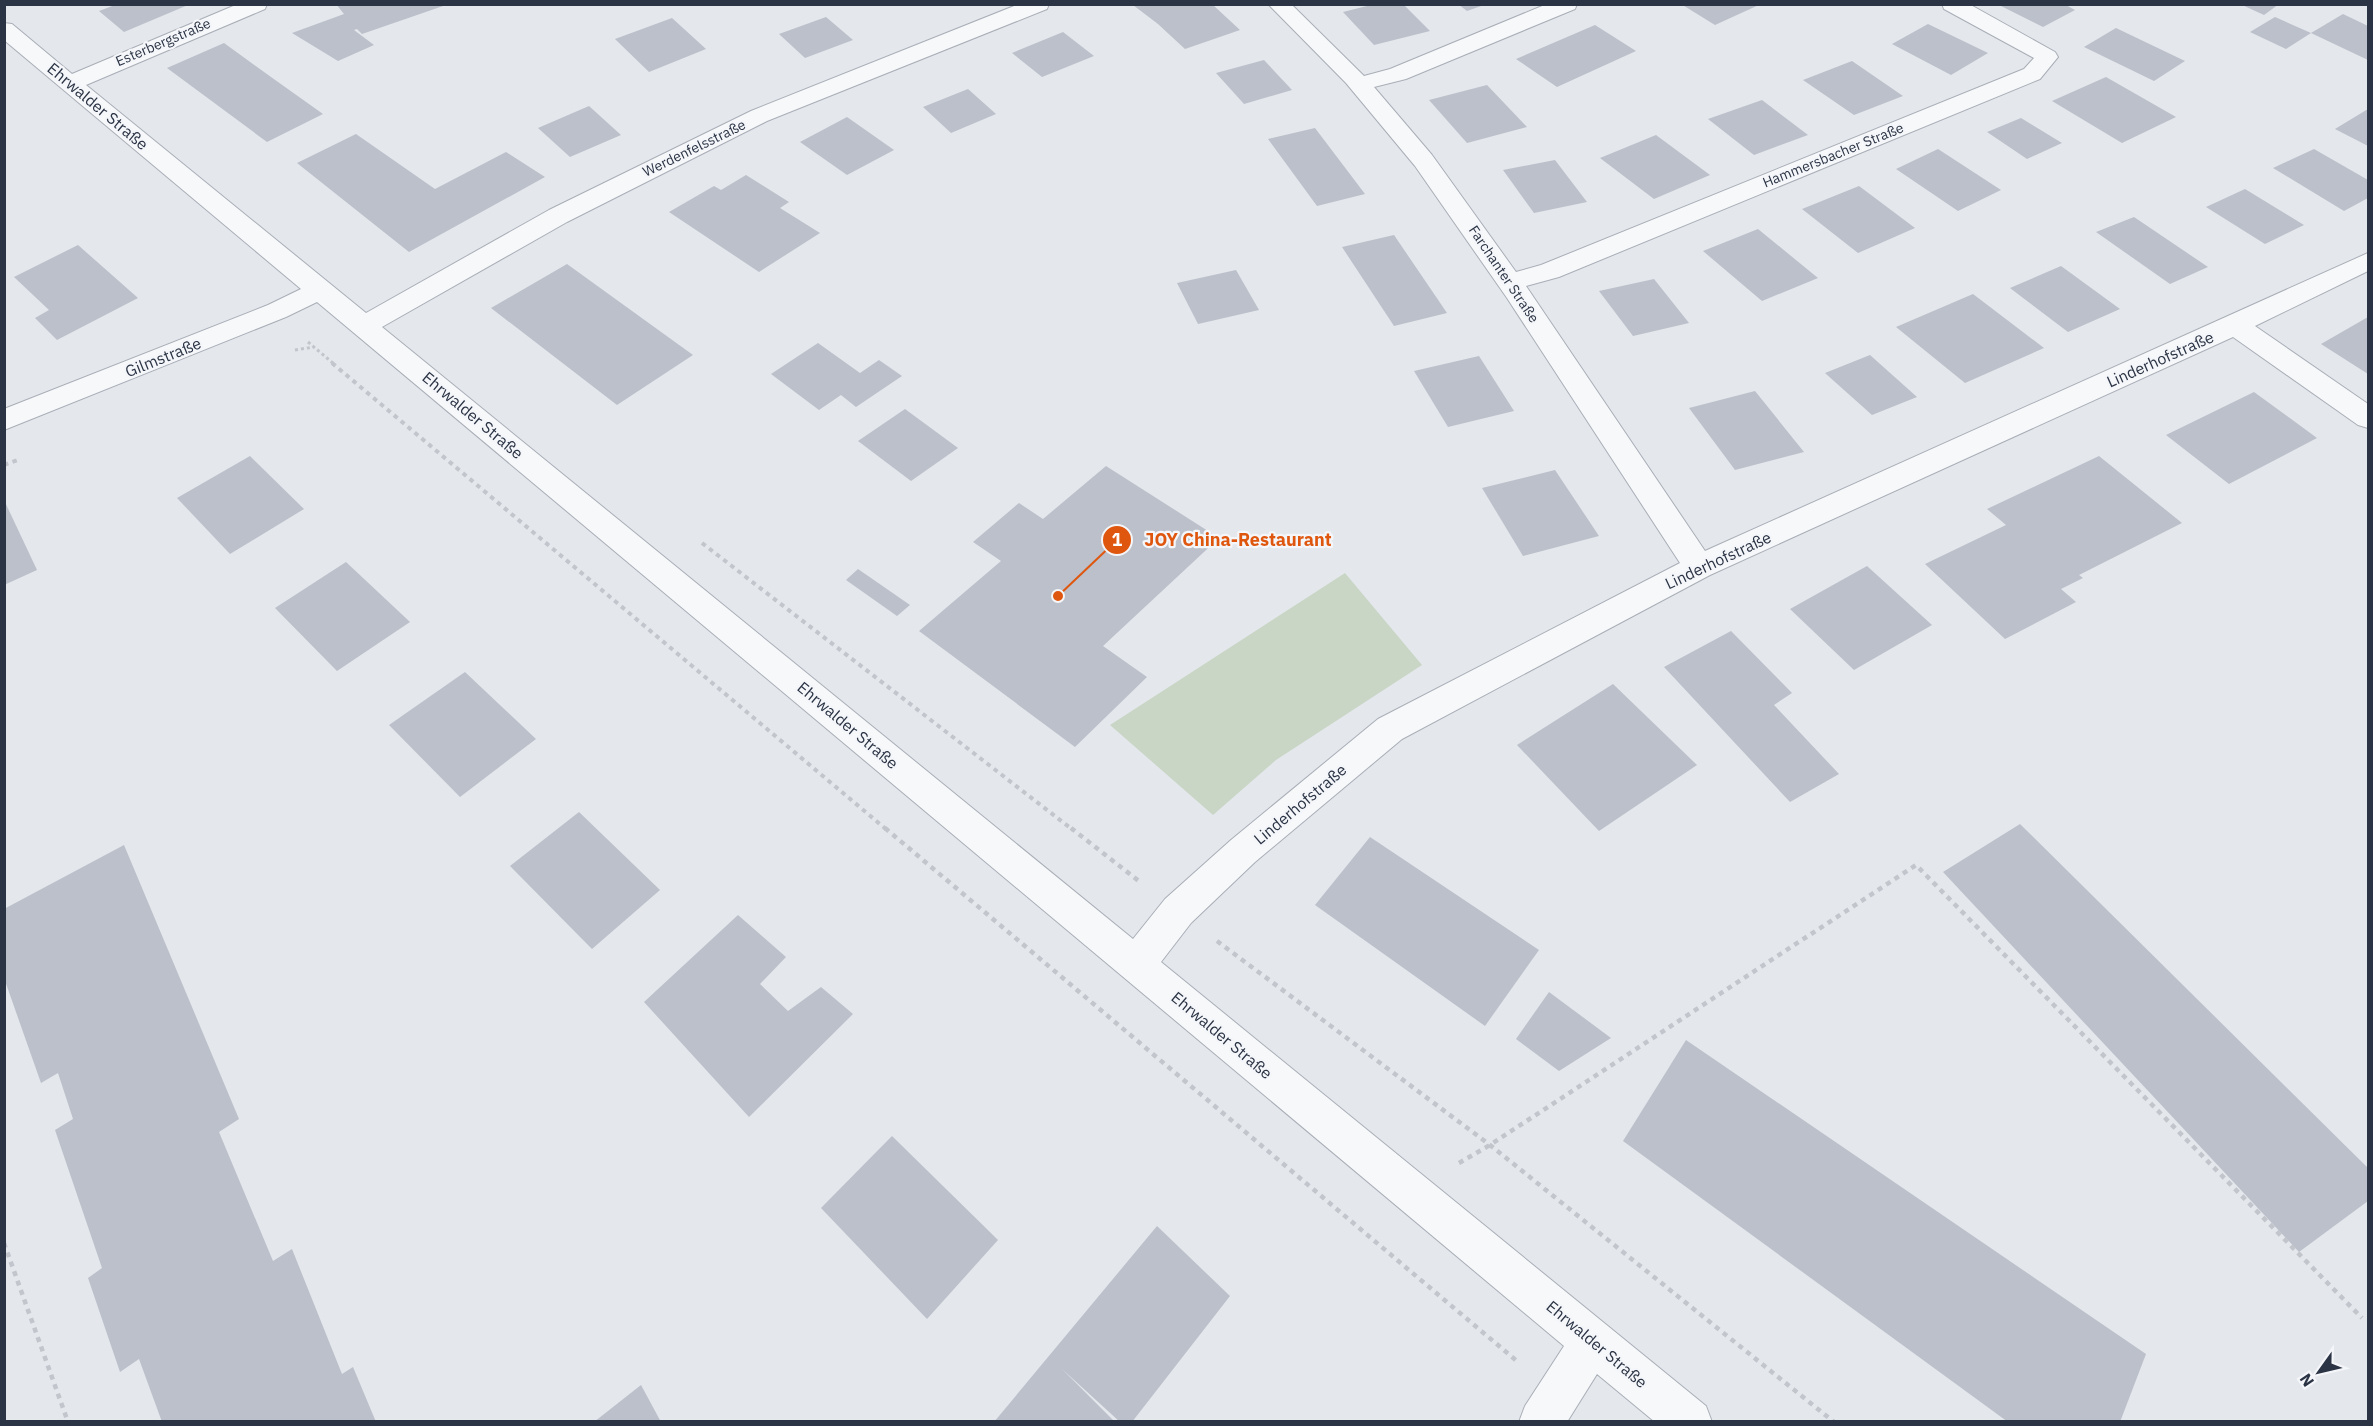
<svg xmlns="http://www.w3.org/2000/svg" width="2373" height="1426" viewBox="0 0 2373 1426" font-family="'IBM Plex Sans',sans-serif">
  <rect width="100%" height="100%" fill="#e4e7ec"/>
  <path fill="#c9d6c5" d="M1345,573l77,92 -146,95 -63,55 -103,-90z"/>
  <g fill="#bbc0ca">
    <path d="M336,4h110v1l-84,29 -5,-5 -3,1 20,15 -36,16 -46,-28 52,-19z"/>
    <path d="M1375,4h28l27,27 -56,14 -31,-33z"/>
    <path d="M1458,4h26v1l-17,6z"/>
    <path d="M1681,4h80l-46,21z"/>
    <path d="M1997,4h67l11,6 -32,17z"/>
    <path d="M2240,4h39l-15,11z"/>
    <path d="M115,5h73l-64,27 -25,-21z"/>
    <path d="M1133,5h80l27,25 -55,19 -27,-25z"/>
    <path d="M2343,14l25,12v34l-57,-27z"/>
    <path d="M826,17l27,23 -48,18 -26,-24z"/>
    <path d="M2275,17l36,16 -25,16 -36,-17z"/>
    <path d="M672,18l34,31 -57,23 -34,-33z"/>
    <path d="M1928,24l60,29 -37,22 -59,-31z"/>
    <path d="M1595,25l41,26 -79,36 -41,-28z"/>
    <path d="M2116,28l69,33 -31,20 -70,-34z"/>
    <path d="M1063,32l31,24 -52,21 -30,-24z"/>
    <path d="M224,43l47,34 52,37 -56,28 -100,-74z"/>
    <path d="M1264,60l28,30 -48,14 -28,-31z"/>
    <path d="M1852,61l51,35 -49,19 -51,-35z"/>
    <path d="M2106,77l70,40 -54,26 -70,-42z"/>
    <path d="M1487,85l40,42 -60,16 -38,-43z"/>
    <path d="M968,89l28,25 -45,19 -28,-26z"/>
    <path d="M1762,100l46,35 -54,20 -46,-36z"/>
    <path d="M589,106l32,29 -51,22 -32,-29z"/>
    <path d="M2368,109v37l-33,-17z"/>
    <path d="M847,117l47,33 -47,25 -47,-33z"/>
    <path d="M2021,118l41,25 -35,16 -40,-27z"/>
    <path d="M1315,128l50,66 -48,12 -49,-67z"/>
    <path d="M356,134l79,55 71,-37 39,25 -136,75 -112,-89z"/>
    <path d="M1656,135l54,40 -56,24 -54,-41z"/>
    <path d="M1938,149l63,41 -43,21 -62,-42z"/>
    <path d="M2314,149l54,31v18l-24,13 -71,-43z"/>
    <path d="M1555,160l32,42 -53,11 -31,-43z"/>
    <path d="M746,175l43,27 -9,6 40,25 -61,39 -90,-60 45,-26 7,4z"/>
    <path d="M1859,186l56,42 -57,25 -56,-44z"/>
    <path d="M2245,189l59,36 -39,19 -59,-37z"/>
    <path d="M2134,217l74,50 -38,17 -74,-52z"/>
    <path d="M1758,229l60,49 -56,23 -59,-50z"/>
    <path d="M1394,235l53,78 -53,13 -52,-79z"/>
    <path d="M78,245l60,53 -81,42 -22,-22 14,-8 -35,-33z"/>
    <path d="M567,264l126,91 -76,50 -126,-97z"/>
    <path d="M2061,266l59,43 -52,23 -58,-44z"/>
    <path d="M1236,270l23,40 -61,14 -21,-41z"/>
    <path d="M1654,279l35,44 -56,13 -34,-45z"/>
    <path d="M1973,294l71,54 -79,35 -69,-56z"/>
    <path d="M2368,317v57l-47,-30z"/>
    <path d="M818,343l42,30 19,-13 23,16 -46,31 -15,-12 -22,15 -48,-36z"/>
    <path d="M1870,355l47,42 -45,18 -47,-42z"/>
    <path d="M1479,356l35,55 -66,16 -34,-56z"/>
    <path d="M1755,391l49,61 -69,18 -46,-62z"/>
    <path d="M2254,392l63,46 -88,46 -63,-49z"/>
    <path d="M905,409l53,39 -47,33 -53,-40z"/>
    <path d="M250,456l54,53 -74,45 -53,-56z"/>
    <path d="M2099,456l83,67 -103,52 4,3 -22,11 15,13 -71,37 -80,-75 81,-39 -19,-16z"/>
    <path d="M1106,466l113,72 -116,108 44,31 -72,70 -156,-116 82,-70 -28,-19 46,-39 24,16z"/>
    <path d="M1555,470l44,66 -76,20 -41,-68z"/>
    <path d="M4,500l33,70 -33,15z"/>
    <path d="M346,562l64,60 -73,49 -62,-63z"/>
    <path d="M1867,566l65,59 -78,45 -64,-61z"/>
    <path d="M858,569l52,36 -13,11 -51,-36z"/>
    <path d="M1731,631l61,62 -18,12 65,69 -49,28 -126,-135z"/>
    <path d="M465,672l71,67 -76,58 -71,-72z"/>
    <path d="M1613,684l84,81 -98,66 -82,-86z"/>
    <path d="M579,812l81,78 -68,59 -82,-83z"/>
    <path d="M2020,824l348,344v33l-69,51 -356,-380z"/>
    <path d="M1370,837l169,113 -54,76 -170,-121z"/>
    <path d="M124,845l115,274 -20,13 54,129 19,-12 50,125 11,-7 23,55h-214l-23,-63 -19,13 -32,-94 14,-10 -47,-138 18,-11 -15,-46 -17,10 -37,-105v-69z"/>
    <path d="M738,915l48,42 -26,27 28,27 33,-24 32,27 -104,103 -105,-115z"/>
    <path d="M1549,992l62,46 -52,33 -43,-32z"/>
    <path d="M1686,1040l460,314 -26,68h-112l-385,-281z"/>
    <path d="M892,1136l106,104 -71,79 -106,-111z"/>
    <path d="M1157,1226l73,70 -98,126h-12l-58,-53 53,53h-121z"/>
    <path d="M641,1385l20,37h-67z"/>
  </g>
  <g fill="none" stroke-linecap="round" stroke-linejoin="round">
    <g stroke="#a9aeb7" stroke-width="2">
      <path id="minor" d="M238,4h29l-2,5 -179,76 280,228 183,-103 202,-99 268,-107h30l-2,5 -280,112 -200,101 -185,105 751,612 32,-40 66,-59 147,-121 302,-156 -173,-265 -92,-132 -69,-83 -78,-79h23l73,72 26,-7 157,-65h30l-2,5 -169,70 -32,8 58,68 84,117 25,-7 483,-196 10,-11 -90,-49 -2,-5h27l86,48 3,5 -18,22 -481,198 -33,9 179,265 663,-298v18l-113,55 113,78v24l-10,-3 -125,-88 -523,238 -308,164 -147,123 -64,61 -30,39 545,444 6,16h-57l-58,-48 -30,48h-48l6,-16 39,-60 -1247,-1044 -31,15 -282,113v-21l264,-104 33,-16 -297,-249v-17l8,1 60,50z"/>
    </g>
    <g stroke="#c2c5cb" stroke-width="3" stroke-dasharray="3 3" stroke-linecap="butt">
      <path d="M308,342l26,22"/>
      <path d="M295,350l19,-3"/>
    </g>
    <g stroke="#c2c5cb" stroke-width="4" stroke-dasharray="4.5 4.5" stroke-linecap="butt">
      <path d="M332,363l555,467"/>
      <path d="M4,465l14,-5"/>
      <path d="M702,543l371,287"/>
    </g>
    <g stroke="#c2c5cb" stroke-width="4.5" stroke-dasharray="5 5" stroke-linecap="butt">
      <path d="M885,828l633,534"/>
      <path d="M1071,828l69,54"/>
      <path d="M1217,941l273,204 344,277"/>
      <path d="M1459,1163l31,-18 426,-280 446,453"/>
      <path d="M4,1243l64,179"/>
    </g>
    <use href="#minor" fill="#f7f8fa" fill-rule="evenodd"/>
  </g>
  <g text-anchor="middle" stroke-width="4.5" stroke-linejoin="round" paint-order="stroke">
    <g font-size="14" fill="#2b3445" stroke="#f4f6f9">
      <text transform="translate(163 42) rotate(-23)" y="5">Esterbergstraße</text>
      <text transform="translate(694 148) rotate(-26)" y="5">Werdenfelsstraße</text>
      <text transform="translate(1833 155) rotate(-22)" y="5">Hammersbacher Straße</text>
      <text transform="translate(1504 274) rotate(56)" y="5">Farchanter Straße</text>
    </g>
    <g font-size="16" fill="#2b3445" stroke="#f4f6f9">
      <text transform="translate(98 106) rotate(40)" y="6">Ehrwalder Straße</text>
      <text transform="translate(163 357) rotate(-22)" y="6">Gilmstraße</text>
      <text transform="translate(2160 359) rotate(-24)" y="6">Linderhofstraße</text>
      <text transform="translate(473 415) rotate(40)" y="6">Ehrwalder Straße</text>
      <text transform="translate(1718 560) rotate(-25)" y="6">Linderhofstraße</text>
      <text transform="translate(848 725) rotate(40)" y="6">Ehrwalder Straße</text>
      <text transform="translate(1300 804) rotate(-40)" y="6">Linderhofstraße</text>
      <text transform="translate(1222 1035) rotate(40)" y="6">Ehrwalder Straße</text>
      <text transform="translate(1597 1344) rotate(40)" y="6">Ehrwalder Straße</text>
    </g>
  </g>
  <path fill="none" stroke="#df570f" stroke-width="2" d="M1058 596L1117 540"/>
  <g fill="#df570f" stroke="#f4f6f9" stroke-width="2">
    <circle cx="1058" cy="596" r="6"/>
    <circle cx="1117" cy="540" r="15"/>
  </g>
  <g font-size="18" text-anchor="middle" font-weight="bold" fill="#fff">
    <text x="1117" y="546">1</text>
  </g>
  <g font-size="18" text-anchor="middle" font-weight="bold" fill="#df570f" stroke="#f4f6f9" stroke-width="4.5" stroke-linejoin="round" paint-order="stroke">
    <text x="1238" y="546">JOY China-Restaurant</text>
  </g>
  <rect width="2373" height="1426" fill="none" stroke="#2b3445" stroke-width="12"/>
  <g transform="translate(2319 1372) rotate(236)" stroke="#f4f6f9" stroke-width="4.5" paint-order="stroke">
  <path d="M0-4.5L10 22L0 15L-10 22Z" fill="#2b3445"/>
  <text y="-9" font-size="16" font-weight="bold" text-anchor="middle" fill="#2b3445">N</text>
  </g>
</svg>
